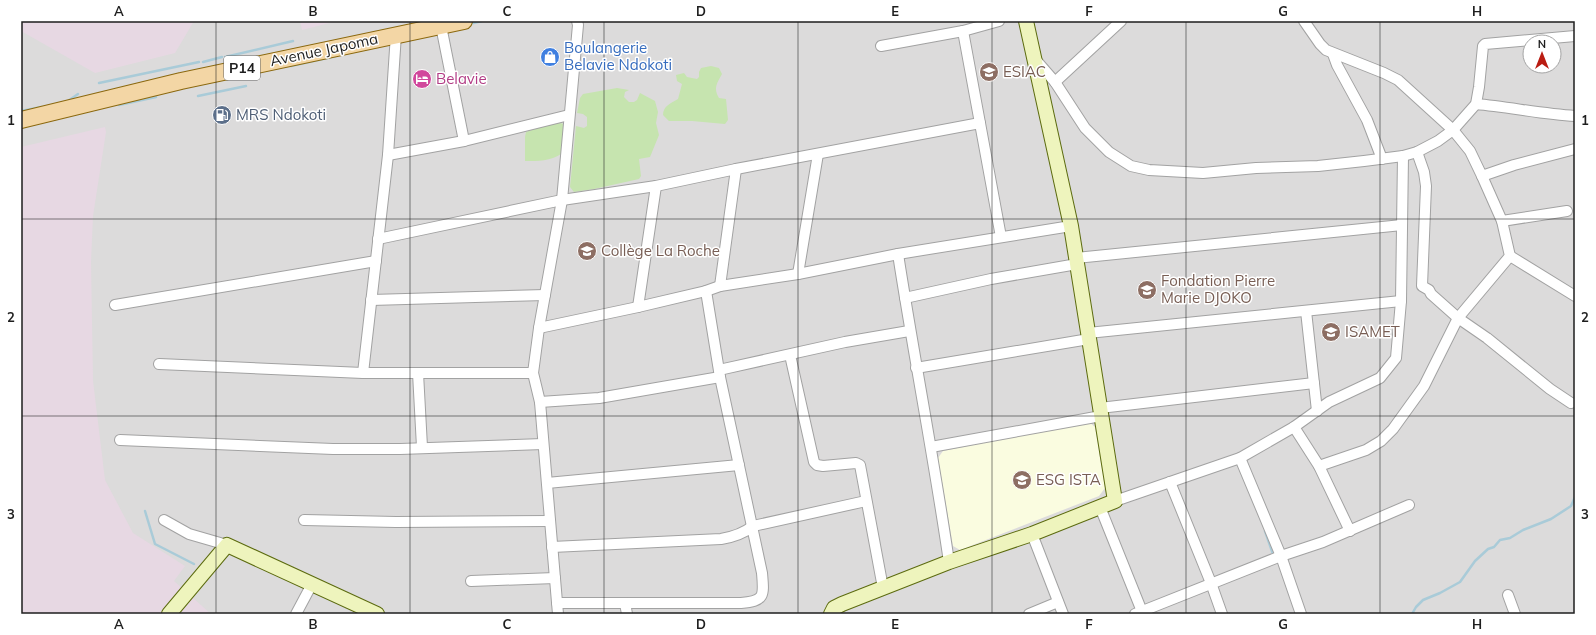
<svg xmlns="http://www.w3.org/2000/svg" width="1596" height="635" viewBox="0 0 1596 635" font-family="Mulish,sans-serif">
  <rect width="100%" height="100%" fill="#eeece5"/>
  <path fill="#dcdbdb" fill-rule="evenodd" d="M21,21h1554v593h-1554zM1530,42h24v24h-24z"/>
  <g fill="#e7d8e3">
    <path d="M21,21h173l-19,32 -80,20 -74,-42z"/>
    <path d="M300,21h37l-35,9z"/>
    <path d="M105,127l1,5 -13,84 -2,46 2,119 12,99 28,53 52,33 -11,15 37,33h-190v-467z"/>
  </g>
  <path fill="#fafce0" d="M1089,422l6,5 10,61 -6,8 -139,54 -7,-4 -15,-88 5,-7z"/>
  <g fill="#c6e4af">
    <path d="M711,66l8,2 3,6c-5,9 -9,14 -3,24l7,1 2,21 -3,4 -33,-3h-23l-6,-6c0,-9 8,-12 15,-16l4,-15 -5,-3 -1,-6 8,-2 3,4 10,2 2,-2v-5l2,-4z"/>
    <path d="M617,88l12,2 -4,2 -1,5 5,5h5l3,-2 3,-7 15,8 3,11 -2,11 3,12 -9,22 -11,2 2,17 -2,3 -45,10 -20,3 -4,-5 6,-61 8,2 3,-2v-9l-4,-3 -6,-1 3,-15 3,-4z"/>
    <path d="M560,123l4,1 1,4 -4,26c-10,7 -23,7 -36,7v-24l1,-5 23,-8z"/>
  </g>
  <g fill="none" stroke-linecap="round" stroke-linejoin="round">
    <g stroke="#a9cbd8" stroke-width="2.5">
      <path d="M469,24l13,-3"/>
      <path d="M225,57l68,-16"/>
      <path d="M203,62l19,-5"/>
      <path d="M291,66l45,-10"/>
      <path d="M99,83l100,-21"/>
      <path d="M198,96l48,-10"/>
      <path d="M68,101l10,-7"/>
      <path d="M119,105l37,-8"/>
      <path d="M21,111l21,-4"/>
      <path d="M145,511l10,33 39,20"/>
      <path d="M1265,531l8,23"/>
      <path d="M1412,614l4,-7 7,-7 17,-7 20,-11 15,-21 13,-12 6,-2 6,-7 10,-2 13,-8 28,-11 20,-13 4,-9"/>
    </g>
    <g stroke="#a2a2a2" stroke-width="12">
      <g id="street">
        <path d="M1304,21l16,23 6,6 58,23 14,7 55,50 17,21 12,25 32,-11 61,-16"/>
        <path d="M441,26l23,115"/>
        <path d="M963,31l38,206"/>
        <path d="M881,46l82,-15 36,-10"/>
        <path d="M1333,54l4,11 30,55 15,39"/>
        <path d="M1035,59l20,23 30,46 24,24 22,14 18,4 54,3 53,-5 62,-2 46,-5 39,-5 14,-4 21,-11 15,-11 23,-26 3,-17 4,-41 2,-2 90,-8"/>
        <path d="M1055,82l66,-61"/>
        <path d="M1476,104c33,3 66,10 99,12"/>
        <path d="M1417,152l7,20 2,14 -4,100 7,4 2,4 27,24 29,20 63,51 21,14"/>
        <path d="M388,155l76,-14 105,-26"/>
        <path d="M1502,221l65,-10"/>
        <path d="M378,239l184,-39 94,-14 80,-17 244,-46"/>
        <path d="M898,254c16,103 36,205 51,308"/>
        <path d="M1510,256l65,40"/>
        <path d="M1076,258l326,-33"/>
        <path d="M798,274l20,-120"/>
        <path d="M720,286l16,-117"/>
        <path d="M905,298l86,-19 86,-15"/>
        <path d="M371,300l174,-5"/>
        <path d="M115,305l261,-44"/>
        <path d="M638,307l18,-121"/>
        <path d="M1306,311l11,100"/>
        <path d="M539,328l99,-21 68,-16 14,-5 78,-12 100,-20 173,-28"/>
        <path d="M1088,333l313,-32"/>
        <path d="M790,355l24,107 3,3 6,1 33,-3 4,2 23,123"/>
        <path d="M159,364l204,9h170"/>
        <path d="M916,368l173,-29"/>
        <path d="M719,370l126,-28 64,-11"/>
        <path d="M363,373l25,-218 8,-121"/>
        <path d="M418,373l4,74"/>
        <path d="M540,402l59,-4 121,-21"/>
        <path d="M1100,408l214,-25"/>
        <path d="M1294,427l25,39 31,65"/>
        <path d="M120,440l213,9h67l143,-5"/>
        <path d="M931,447l170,-31"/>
        <path d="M1240,458l41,98 20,58"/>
        <path d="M1319,466l47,-16 15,-9 12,-12 31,-43 34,-68 52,-62 -8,-35 -20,-45"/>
        <path d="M1170,482l41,101 11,31"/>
        <path d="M547,483l192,-18"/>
        <path d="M1115,501l125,-43 54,-31 35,-25 51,-24 16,-20 5,-57 2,-145"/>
        <path d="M1100,507l43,107"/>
        <path d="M164,520l25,14 38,11"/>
        <path d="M304,520l92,2 154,-1"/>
        <path d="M1032,534l31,80"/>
        <path d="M552,547l169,-8c12,-2 22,-5 32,-13l113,-25"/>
        <path d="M471,581l84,-3"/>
        <path d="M1508,595l7,19"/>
        <path d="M557,603h184c24,-2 23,-7 21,-30l-42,-196 -14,-86"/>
        <path d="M625,603l2,11"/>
        <path d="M296,614l16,-30"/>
        <path d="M558,614l-18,-212 -7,-29 6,-45 23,-128 16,-175 -1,-4"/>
        <path d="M1029,614l29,-12"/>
        <path d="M1135,614l146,-58 42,-14 86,-37"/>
      </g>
    </g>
    <g stroke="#5c6b0f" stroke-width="16">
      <g id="secondary">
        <path d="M169,614l58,-69 150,69"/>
        <path d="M831,614l3,-6 8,-4 107,-42 83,-28 83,-33 -44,-275 -45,-205"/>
      </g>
    </g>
    <g stroke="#8b680e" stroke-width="18">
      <path id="primary" d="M21,120l160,-39 283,-60"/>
    </g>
    <use href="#street" stroke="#fff" stroke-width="10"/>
    <use href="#secondary" stroke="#eef4bd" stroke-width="14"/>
    <use href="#primary" stroke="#f3d6a5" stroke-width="16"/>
  </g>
  <path fill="none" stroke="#1e1e1e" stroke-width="1" stroke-opacity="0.55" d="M216,21v593M410,21v593M604,21v593M798,21v593M992,21v593M1186,21v593M1380,21v593M21,219h1554M21,416h1554"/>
  <defs>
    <g id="shop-disc" transform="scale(1)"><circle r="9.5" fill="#3f7fe0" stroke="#fff"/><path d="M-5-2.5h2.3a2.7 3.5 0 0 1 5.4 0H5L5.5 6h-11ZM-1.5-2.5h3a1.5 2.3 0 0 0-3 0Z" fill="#fff"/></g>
    <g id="school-disc" transform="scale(1)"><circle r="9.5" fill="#8d6e63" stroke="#fff"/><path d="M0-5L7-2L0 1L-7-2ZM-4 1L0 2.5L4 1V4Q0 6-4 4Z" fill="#fff"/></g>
    <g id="hotel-disc" transform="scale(1)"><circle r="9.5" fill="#d1479c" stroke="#fff"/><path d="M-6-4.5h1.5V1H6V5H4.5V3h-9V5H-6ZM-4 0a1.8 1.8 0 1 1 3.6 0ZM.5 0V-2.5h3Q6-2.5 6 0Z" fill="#fff"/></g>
    <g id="fuel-disc" transform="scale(1)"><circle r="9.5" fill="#5c6f8a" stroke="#fff"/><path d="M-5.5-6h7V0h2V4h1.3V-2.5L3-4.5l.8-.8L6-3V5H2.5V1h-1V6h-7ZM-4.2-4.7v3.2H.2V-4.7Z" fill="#fff"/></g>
    <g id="university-disc" transform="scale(1)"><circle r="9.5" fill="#8d6e63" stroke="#fff"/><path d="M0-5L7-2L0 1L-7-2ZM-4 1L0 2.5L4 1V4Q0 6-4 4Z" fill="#fff"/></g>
  </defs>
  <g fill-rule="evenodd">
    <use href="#shop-disc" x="550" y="57"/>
    <use href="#school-disc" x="989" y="72"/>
    <use href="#hotel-disc" x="422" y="79"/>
    <use href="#fuel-disc" x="222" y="115"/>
    <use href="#school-disc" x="587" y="251"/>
    <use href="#school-disc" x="1147" y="290"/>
    <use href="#school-disc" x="1331" y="332"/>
    <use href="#university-disc" x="1022" y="480"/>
  </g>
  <g text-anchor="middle" stroke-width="3" stroke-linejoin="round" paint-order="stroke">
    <rect fill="#fff" stroke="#626262" stroke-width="1" x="224" y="56" width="36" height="24" rx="3"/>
    <g font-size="14" font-weight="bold" fill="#1e1e1e">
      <text x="242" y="73">P14</text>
    </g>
    <g font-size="15" fill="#366cbe" stroke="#fff" text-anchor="start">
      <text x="564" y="53">Boulangerie<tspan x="564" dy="17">Belavie Ndokoti</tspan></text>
    </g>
    <g font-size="15" fill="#1e1e1e" stroke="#fff">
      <text transform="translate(324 50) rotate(-12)" y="5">Avenue Japoma</text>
    </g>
    <g font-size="15" fill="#785e54" stroke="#fff" text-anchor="start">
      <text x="1003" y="77">ESIAC</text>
      <text x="601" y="256">Collège La Roche</text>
      <text x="1161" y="286">Fondation Pierre<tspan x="1161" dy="17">Marie DJOKO</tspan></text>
      <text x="1345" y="337">ISAMET</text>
      <text x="1036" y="485">ESG ISTA</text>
    </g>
    <g font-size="15" fill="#b23c85" stroke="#fff" text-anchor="start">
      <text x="436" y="84">Belavie</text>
    </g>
    <g font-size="15" fill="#4e5e75" stroke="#fff" text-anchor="start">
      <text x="236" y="120">MRS Ndokoti</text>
    </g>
  </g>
  <rect width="1596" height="635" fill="none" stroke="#ffffff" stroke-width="44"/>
  <g transform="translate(1542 54)"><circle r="19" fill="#ffffff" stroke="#a5a5a5"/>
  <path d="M0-3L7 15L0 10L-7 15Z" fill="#ba1c12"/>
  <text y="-6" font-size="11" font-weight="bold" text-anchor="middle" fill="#1e1e1e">N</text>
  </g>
  <rect x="22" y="22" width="1552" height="591" fill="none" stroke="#1e1e1e" stroke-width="1.5"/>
  <g font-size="13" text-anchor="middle" font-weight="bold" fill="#1e1e1e">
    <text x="119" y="16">A</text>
    <text x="313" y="16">B</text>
    <text x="507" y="16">C</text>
    <text x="701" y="16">D</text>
    <text x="895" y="16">E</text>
    <text x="1089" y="16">F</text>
    <text x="1283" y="16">G</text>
    <text x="1477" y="16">H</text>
    <text x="11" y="125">1</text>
    <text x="1585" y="125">1</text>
    <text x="11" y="322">2</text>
    <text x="1585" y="322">2</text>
    <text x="11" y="519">3</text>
    <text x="1585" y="519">3</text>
    <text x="119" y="629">A</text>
    <text x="313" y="629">B</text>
    <text x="507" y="629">C</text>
    <text x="701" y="629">D</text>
    <text x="895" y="629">E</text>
    <text x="1089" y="629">F</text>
    <text x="1283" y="629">G</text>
    <text x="1477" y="629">H</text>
  </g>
</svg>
